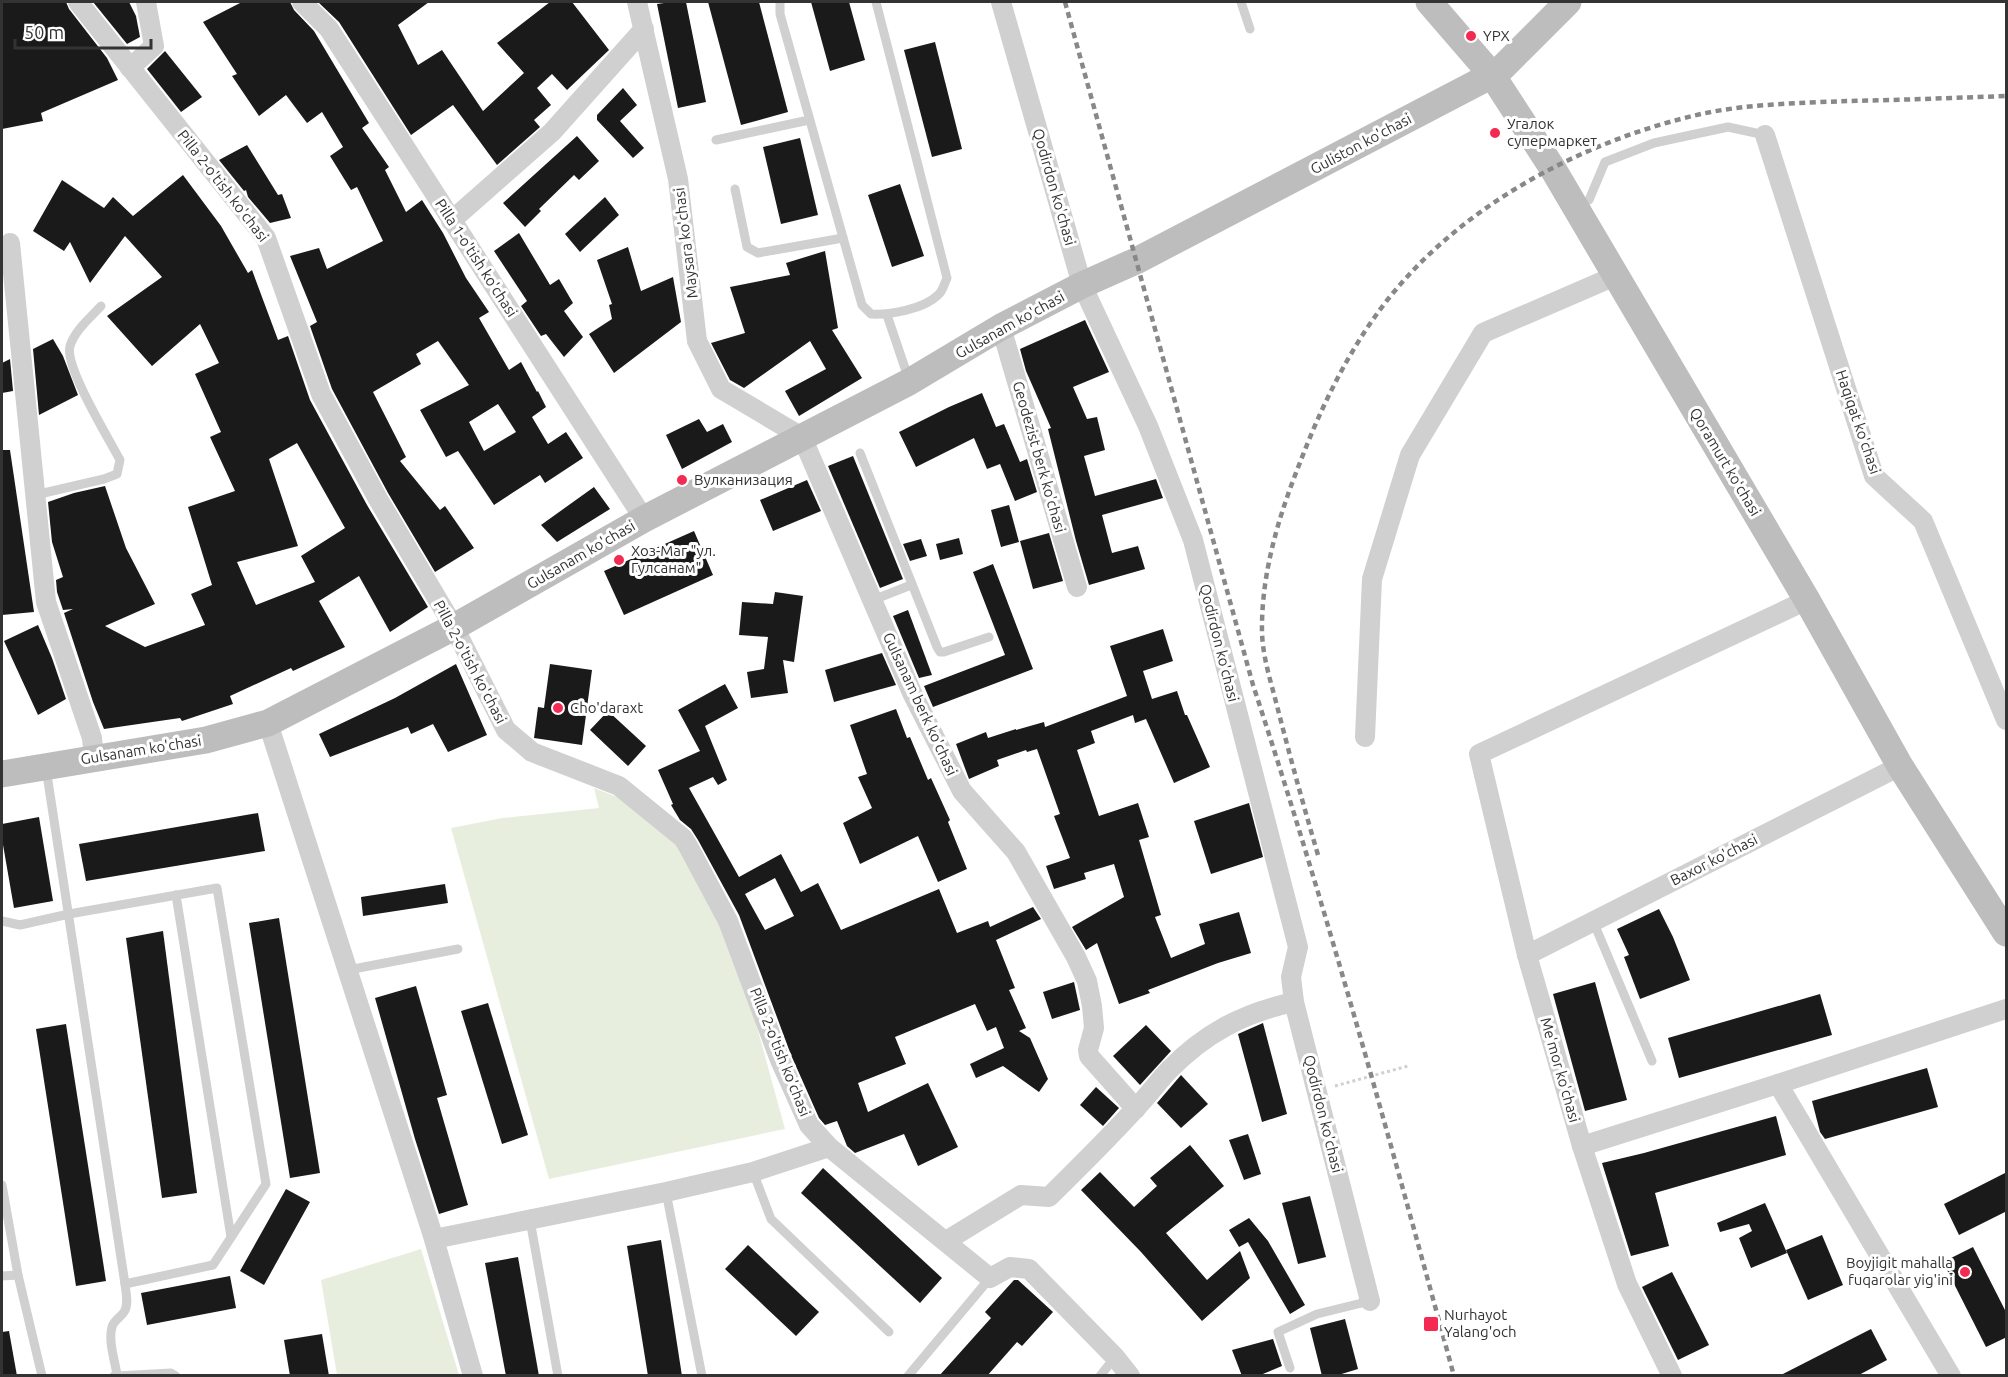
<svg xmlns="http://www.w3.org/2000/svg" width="2008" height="1377" viewBox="0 0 2008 1377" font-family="Ubuntu,sans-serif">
  <rect width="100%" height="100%" fill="#fff"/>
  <g fill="#e8eede">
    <path d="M594,788l39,15 46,41 59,114 47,171 -236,50 -98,-351 51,-10 97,-10z"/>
    <path d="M421,1249l38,126h-122l-16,-95z"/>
  </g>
  <g fill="#1a1a1a" fill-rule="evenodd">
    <path d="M2,2h64l3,7 38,49 11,22 -77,33 2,8 -41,8z"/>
    <path d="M93,2h36l7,14 4,21 -13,7z"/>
    <path d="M242,2h48l4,8 20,21 55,92 -7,5 27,39 -4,3 21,42 16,-12 21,33 23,45 23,34 -10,6 30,52 12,-8 16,30 1,-1 8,16 -14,10 16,27 18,-12 17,26 -38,25 -5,-8 -46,30 -36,-54 -12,6 -26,-47 49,-25 -31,-44 -22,13 5,10 -48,28 33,65 -6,4 40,49 5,-4 29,42 -39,24 -47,-79 -56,-104 -22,-63 7,-4 -27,-66 29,-8 8,21 56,-28 -26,-54 -6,3 -21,-34 13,-9 -21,-35 -15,11 -21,-28 -27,21 -27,-40 5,-2 -34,-52zM498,404l18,28 -32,19 -15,-29z"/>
    <path d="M318,2h111l-31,23 20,40 24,-15 41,61 41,-38 -27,-30 53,-41h22l37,48 -42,40 -15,-16 -15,14 14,17 -17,15 6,7 -43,38 -44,-60 -42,30 -72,-113z"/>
    <path d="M671,2h15l20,100 -28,6 -21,-104z"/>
    <path d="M708,2h51l29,110 -47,13z"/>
    <path d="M811,2h38l16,58 -35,11z"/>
    <path d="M935,42l27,107 -30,8 -28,-107z"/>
    <path d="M165,51l37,46 -21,15 -34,-43z"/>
    <path d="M623,88l14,17 -17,16 24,27 -11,10 -36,-38v-5z"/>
    <path d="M577,136l22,25 -20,19 -5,-5 -35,34 2,2 -16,16 -22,-24z"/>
    <path d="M800,138l18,77 -37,9 -18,-77z"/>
    <path d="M247,145l31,50 4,-1 9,24 -21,5 -22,-26 -2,-7 -2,1 -25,-31z"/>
    <path d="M183,175l38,51 27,47 4,-3 26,70 10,-4 22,64 57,105 61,102 -38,25 -31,-56 -40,25 26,46 -52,24 -2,-3 -61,28 3,8 -51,17 -2,-3 -76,11 -11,-27 -29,-89 9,-4 -10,1 -6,-18 -1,-12 7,-3 -11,-35 -4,-40 26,-9 31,-7 21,62 29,56 -50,22 40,21 60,-22 -14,-31 21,-9 -24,-78 47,-16 -25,-54 11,-5 -26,-58 24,-11 -19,-39 -48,42 -45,-50 55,-39 -37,-41 -35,47 -20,-41 -6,9 -31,-20 29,-51 42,28 9,-11 20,19zM297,443l48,85 -44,28 14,26 -59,23 -19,-43 61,-16 -29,-87z"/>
    <path d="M900,184l24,72 -32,11 -24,-72z"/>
    <path d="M605,197l14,18 -39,37 -15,-18z"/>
    <path d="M519,233l31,52 9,-6 14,24 -9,8 19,26 -19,20 -18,-23 -5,2 -20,-30 6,-5 -33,-50z"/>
    <path d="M628,247l13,44 32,-14 8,45 -67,51 -25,-39 23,-15 -3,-14 3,-1 -15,-44z"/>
    <path d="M825,251l13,77 -6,2 30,48 -63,38 -14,-25 41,-22 -16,-28 -66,47 -14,-8 -19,-37 34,-10 -15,-46 60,-12 -4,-12z"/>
    <path d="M1085,320l24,52 -36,15 14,32 10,-2 8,33 -21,6 11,40 61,-17 7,19 -61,17 10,38 26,-7 7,23 -56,16 -13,-44 -28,-112 3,-1 -25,-57 -6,-22z"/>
    <path d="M53,339l10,17 15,39 -39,20 -6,-66z"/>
    <path d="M10,359l3,32 -11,2v-30z"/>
    <path d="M982,393l14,34 8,-3 16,38 7,-3 10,33 -22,9 -15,-37 -13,5 -13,-31 -58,29 -17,-35 50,-25z"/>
    <path d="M699,419l8,13 16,-8 9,18 -50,27 -16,-34z"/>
    <path d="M2,450h8l24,162 -32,3z"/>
    <path d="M853,456l50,123 -23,9 -52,-122z"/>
    <path d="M807,480l14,31 -48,20 -13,-31z"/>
    <path d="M594,487l16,22 -53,33 -16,-17z"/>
    <path d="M1009,505l10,37 -18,5 -10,-37z"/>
    <path d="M694,531l19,44 -89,40 -20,-44z"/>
    <path d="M1049,533l14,48 -30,8 -13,-48z"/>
    <path d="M959,538l4,16 -23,6 -4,-16z"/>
    <path d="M921,539l6,17 -17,5 -7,-17z"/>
    <path d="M993,564l40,105 -100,38 -9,-21 81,-31 -32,-83z"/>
    <path d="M775,592l28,4 -9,66 -11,-2 5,33 -37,5 -4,-26 17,-3 4,-32 -29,-2 3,-33 31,2z"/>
    <path d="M908,610l24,65 -13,3 -26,-62z"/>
    <path d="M38,625l14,33 14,41 -28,16 -34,-74z"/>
    <path d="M1163,629l10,32 -30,10 9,28 25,-8 8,24h2l23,52 -36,16 -28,-64 -11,4 -2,-8 -42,16 4,12 -18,7 22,66 39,-13 11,34 -10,3 22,75 -6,2 16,41 34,-14 -6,-20 40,-12 12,41 -33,10 -70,27 2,3 -31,11 -22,-61 -11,7 -14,-23 52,-30 -10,-33 -30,9 2,6 -32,10 -8,-23 24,-8 -16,-42 6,-2 -23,-65 -10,3 -1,-2 -29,10 2,6 -30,13 -13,-35 30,-12 2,6 28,-9v1l28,-8 1,5 82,-31 -17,-50z"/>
    <path d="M882,653l14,32 -62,17 -9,-32z"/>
    <path d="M456,664l31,71 -39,17 -15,-28 -22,10 -3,-7 -78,30 -11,-23 76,-36z"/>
    <path d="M550,664l42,6 -10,75 -48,-7 4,-31 6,1z"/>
    <path d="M725,684l13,24 -33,18 22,54 -9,5 -5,-8 -24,11 50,89 42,-23 20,38 17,-9 23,47 98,-41 18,44 31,-12 2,6 43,-20 8,12 -45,21 19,48 -6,2 17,38 -7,3 11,7 18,41 -9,13 -36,-26 -27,12 -6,-14 34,-16 -8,-21 -9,4 -12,-27 -80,33 11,27 -48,19 10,29 60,-29 30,64 -40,19 -14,-32 -49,19 -8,-7 -10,-25 -12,4 -6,-7 -28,-63 -52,-140 -41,-75 -7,-11 -11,-9 -9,-15 2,-1 -15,-34 42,-19 -22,-41zM775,878l19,38 -29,14 -20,-36z"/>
    <path d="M896,709l11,29 3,-1 18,43 3,-2 19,42 -2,2 19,47 -29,13 -20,-46 -58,28 -17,-41 29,-15 -14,-31 9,-3 -17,-49z"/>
    <path d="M608,711l38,35 -18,20 -38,-36z"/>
    <path d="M1249,803l14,54 -52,17 -17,-53z"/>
    <path d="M258,813l7,38 -179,30 -7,-37z"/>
    <path d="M39,817l14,84 -39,7 -12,-69v-15z"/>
    <path d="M445,884l3,19 -85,13 -2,-19z"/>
    <path d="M1659,909l14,28 17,43 -50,19 -16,-42 5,-2 -12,-26z"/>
    <path d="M279,918l41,255 -30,5 -41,-255z"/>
    <path d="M163,931l34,262 -35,5 -36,-260z"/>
    <path d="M1074,982l6,28 -28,9 -9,-27z"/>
    <path d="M1595,982l32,118 -42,11 -32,-117z"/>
    <path d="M416,986l31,109 -10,3 31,107 -29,9 -24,-75 -40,-141z"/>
    <path d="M1820,994l12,41 -153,43 -11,-40z"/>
    <path d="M488,1003l40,132 -26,9 -41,-133z"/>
    <path d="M1263,1023l24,91 -25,8 -24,-88z"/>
    <path d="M66,1024l40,257 -30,5 -40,-257z"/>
    <path d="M1146,1025l25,26 -31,34 -27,-29z"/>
    <path d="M1927,1068l11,39 -113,32 -5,-7 -8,-31z"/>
    <path d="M1181,1075l27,29 -27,24 -24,-25z"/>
    <path d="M1096,1087l23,21 -16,18 -23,-21z"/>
    <path d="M1776,1116l10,39 -131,38 14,53 -38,10 -29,-93 42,-10z"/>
    <path d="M1248,1134l13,40 -17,6 -15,-40z"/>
    <path d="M1190,1145l34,41 -58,47 41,47 33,-29 10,27 -48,43 -61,-69 -60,-62 19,-18 34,35 23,-21 -7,-8z"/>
    <path d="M823,1168l119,110 -22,25 -119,-110z"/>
    <path d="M2007,1172v39l-48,24 -15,-31z"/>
    <path d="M286,1189l24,13 -46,83 -24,-14z"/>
    <path d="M1310,1196l16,61 -28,7 -16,-61z"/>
    <path d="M1765,1203l22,50 -36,15 -12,-30 13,-7 -3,-7 -29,8 -3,-9z"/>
    <path d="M1249,1218l19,23 37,64 -15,9 -42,-72 -9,5 -10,-17z"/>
    <path d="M1822,1235l21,50 -35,15 -22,-50z"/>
    <path d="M661,1240l21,136h-34l-21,-130z"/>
    <path d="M748,1245l71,67 -23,24 -71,-67z"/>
    <path d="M1973,1247l34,67v23l-21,10 -43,-85z"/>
    <path d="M518,1257l21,119h-33l-21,-113z"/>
    <path d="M1672,1272l37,73 -31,15 -36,-73z"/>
    <path d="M230,1276l6,32 -89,17 -6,-32z"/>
    <path d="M1014,1280h4l35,32 -31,34 -5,-4 -30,34h-48l52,-58 -6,-6z"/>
    <path d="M1345,1319l13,50 -23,7h-13l-12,-48z"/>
    <path d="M1871,1329l16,31 -30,16h-78z"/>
    <path d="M9,1331l8,45h-15v-44z"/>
    <path d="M322,1334l7,42h-39l-6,-36z"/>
    <path d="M1273,1339l9,27 -24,10h-16l-10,-26z"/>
  </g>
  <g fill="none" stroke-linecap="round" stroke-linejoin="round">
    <path stroke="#d0d0d0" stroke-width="3" stroke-dasharray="3 3" stroke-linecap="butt" d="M1335,1086l73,-20"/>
    <g stroke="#d0d0d0" stroke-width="9">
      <path d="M780,2v12l82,291 9,9c19,1 53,-5 67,-19 5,-4 6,-11 9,-17l-71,-276"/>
      <path d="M1241,2l9,27"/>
      <path d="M716,140l93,-20"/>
      <path d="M735,189l12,58 11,6 85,-15"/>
      <path d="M1589,200l16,-38 49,-19 74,-16 37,8"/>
      <path d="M887,315l22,65"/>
      <path d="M860,453l77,194 3,5h4l45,-15"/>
      <path d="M35,495l69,-16 13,-5 3,-14c-11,-21 -56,-94 -50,-114 5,-16 20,-28 31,-40"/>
      <path d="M873,600l38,-15"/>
      <path d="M46,768l79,516c1,9 4,21 -1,28 -4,6 -10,8 -12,15 -4,14 3,34 5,48l-3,1"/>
      <path d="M176,895l55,342"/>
      <path d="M2,921l18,4 49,-11 148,-26 49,296 -53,81 -88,19"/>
      <path d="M1593,921l59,140"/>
      <path d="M348,970l110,-21"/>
      <path d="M753,1172l18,47 118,113"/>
      <path d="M2,1185l16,90 24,101"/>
      <path d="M666,1192l36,184"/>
      <path d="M530,1220l28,156"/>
      <path d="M2,1276l16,-1"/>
      <path d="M1290,1368l-12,-36 39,-18 53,-13"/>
      <path d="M117,1376l54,-3 5,3"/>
      <path d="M908,1376l82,-98"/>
      <path d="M1100,1376l15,-19"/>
    </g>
    <g stroke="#d0d0d0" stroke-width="20">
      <path d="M78,2l188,236 55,156 57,105 76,128 52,103 26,22 87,34 64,52 5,8 40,75 52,139 29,65 20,22 161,131 20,-11 19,2 86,88 15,19"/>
      <path d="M302,2l27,27 315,490"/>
      <path d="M637,2l41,177 19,162 24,48 81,48 111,258 49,96 54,61 60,105 11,24 5,25 2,22 -6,22 1,6 47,53"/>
      <path d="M1001,2l81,283 66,141 45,114 105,407 -7,30 3,25 76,299"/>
      <path d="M130,68l24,-22 -8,-44"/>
      <path d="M1765,135l109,341 49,45 83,199"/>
      <path d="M451,221l101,-89 92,-103"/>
      <path d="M10,243l36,359 46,136 2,20"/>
      <path d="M1001,327l76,260"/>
      <path d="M268,723l166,516 39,137"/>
      <path d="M1365,737l7,-158 38,-124 73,-122 132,-57"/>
      <path d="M1527,955l373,-189"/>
      <path d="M1778,1084l173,292"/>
      <path d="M1582,1146l196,-62 228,-75"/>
      <path d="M434,1239l232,-47 87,-20 76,-25"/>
      <path d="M946,1241l75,-46 28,2c29,-29 59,-58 86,-88 12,-12 22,-26 33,-38 37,-38 75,-58 126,-69"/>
      <path d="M1672,1376l-45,-92 -45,-138 -55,-191 -48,-201 328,-154"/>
    </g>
    <g stroke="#bdbdbd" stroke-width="27">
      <path d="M1429,2l63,73 61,94 254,431 93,166 106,167"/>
      <path d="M2,774l204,-34 62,-17 186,-96 190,-108 265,-137 92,-55 81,-42 54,-24 356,-186 10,-7 66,-66"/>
    </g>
    <g stroke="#888" stroke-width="4.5" stroke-dasharray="6 4.5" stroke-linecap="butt">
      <path d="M1065,2l188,683c75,228 138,459 201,691"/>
      <path d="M1318,855c-15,-51 -29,-102 -42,-153 -6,-23 -13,-45 -14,-69 -1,-60 17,-118 39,-173 21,-55 48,-110 84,-157 75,-97 197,-162 316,-189 45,-10 100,-11 146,-13 53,-1 106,-3 159,-5"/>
    </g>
  </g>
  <g fill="#f32b52" stroke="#fff" stroke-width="2">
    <circle cx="1471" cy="36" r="6"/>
    <circle cx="1495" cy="133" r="6"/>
    <circle cx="682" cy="480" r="6"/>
    <circle cx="619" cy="560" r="6"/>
    <circle cx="558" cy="708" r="6"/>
    <circle cx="1965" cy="1272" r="6"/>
    <rect x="1423" y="1316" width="16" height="16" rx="3"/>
  </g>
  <g text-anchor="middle" stroke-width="6" stroke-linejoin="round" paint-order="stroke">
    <g font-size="15" fill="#333" stroke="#fff" text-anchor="start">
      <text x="1483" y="41">YPX</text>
      <text x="1507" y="129">Угалок<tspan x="1507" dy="17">супермаркет</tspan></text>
      <text x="694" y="485">Вулканизация</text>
      <text x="631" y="556">Хоз-Маг "ул.<tspan x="631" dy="17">Гулсанам"</tspan></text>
      <text x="570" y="713">Cho'daraxt</text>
      <text x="1953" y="1268" text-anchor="end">Boyjigit mahalla<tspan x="1953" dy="17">fuqarolar yig'ini</tspan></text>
      <text x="1444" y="1320">Nurhayot<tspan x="1444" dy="17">Yalang'och</tspan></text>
    </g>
    <g font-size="15" fill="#333" stroke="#fff">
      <text transform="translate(1361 144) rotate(-28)" y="5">Guliston ko'chasi</text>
      <text transform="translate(223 186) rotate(52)" y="5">Pilla 2-o'tish ko'chasi</text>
      <text transform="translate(1054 187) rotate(74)" y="5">Qodirdon ko'chasi</text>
      <text transform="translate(686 243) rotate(-97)" y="5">Maysara ko'chasi</text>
      <text transform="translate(476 258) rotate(57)" y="5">Pilla 1-o'tish ko'chasi</text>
      <text transform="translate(1010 325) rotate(-29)" y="5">Gulsanam ko'chasi</text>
      <text transform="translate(1858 422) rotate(71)" y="5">Haqiqat ko'chasi</text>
      <text transform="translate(1039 457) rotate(74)" y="5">Geodezist berk ko'chasi</text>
      <text transform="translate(1725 462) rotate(59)" y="5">Qoramurt koʻchasi</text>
      <text transform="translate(581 555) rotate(-30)" y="5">Gulsanam ko'chasi</text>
      <text transform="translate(1219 643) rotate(76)" y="5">Qodirdon ko'chasi</text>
      <text transform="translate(470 662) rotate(62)" y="5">Pilla 2-o'tish ko'chasi</text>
      <text transform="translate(920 704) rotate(65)" y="5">Gulsanam berk ko'chasi</text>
      <text transform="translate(141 750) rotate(-9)" y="5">Gulsanam ko'chasi</text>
      <text transform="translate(1714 860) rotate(-27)" y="5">Baxor ko'chasi</text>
      <text transform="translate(780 1052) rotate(68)" y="5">Pilla 2-o'tish ko'chasi</text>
      <text transform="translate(1560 1070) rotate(74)" y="5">Me'mor ko'chasi</text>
      <text transform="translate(1323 1114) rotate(76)" y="5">Qodirdon ko'chasi</text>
    </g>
  </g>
  <rect width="2008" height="1377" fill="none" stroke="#333333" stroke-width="6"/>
  <path d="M15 39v9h136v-9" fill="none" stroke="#333333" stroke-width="3"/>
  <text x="24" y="39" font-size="18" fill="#333333" stroke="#ffffff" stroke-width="4.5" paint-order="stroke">50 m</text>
</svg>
